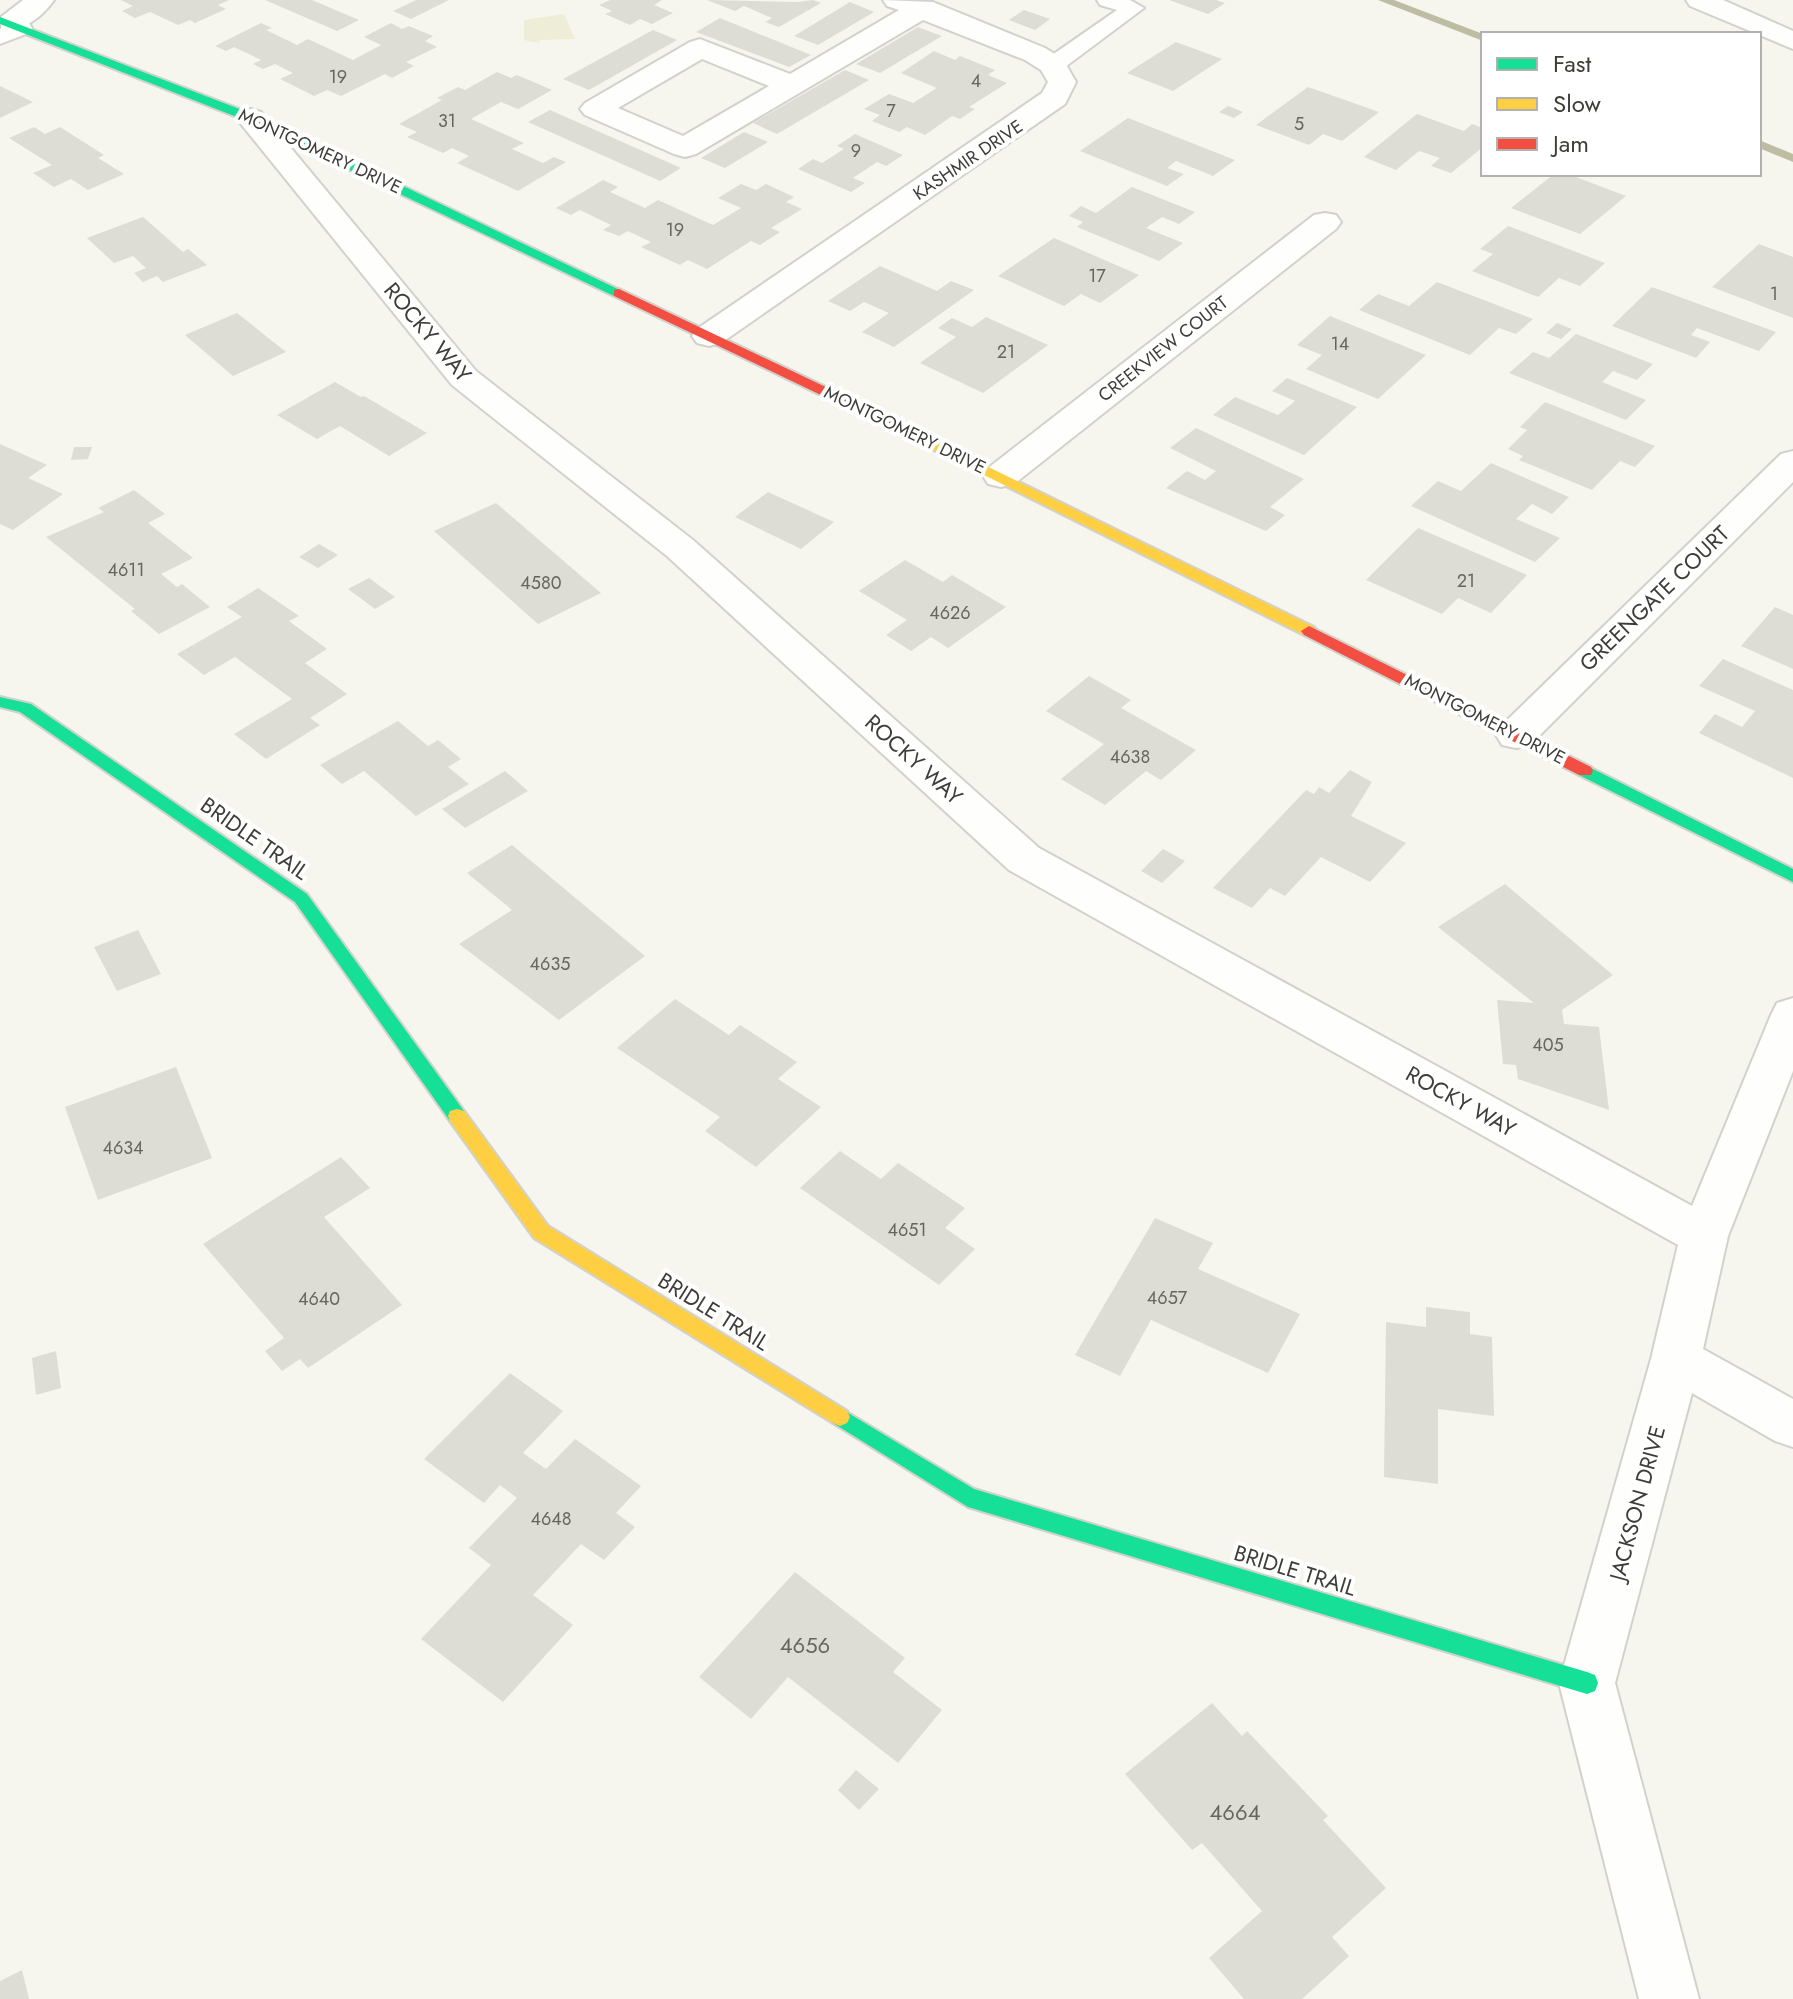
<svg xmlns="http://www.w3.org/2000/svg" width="1793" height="1999" viewBox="0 0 1793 1999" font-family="Jost,sans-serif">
  <rect width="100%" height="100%" fill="#f6f6ee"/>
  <path fill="#ededd8" d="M564,14l11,25 -35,1 -1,3 -15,-3v-20z"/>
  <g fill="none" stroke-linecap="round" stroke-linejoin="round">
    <g fill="#bdbda4" fill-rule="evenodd">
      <path d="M1378,0h16l89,34v7z"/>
      <path d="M1759,140l34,14v8l-34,-14z"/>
    </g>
  </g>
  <g fill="#ddddd6">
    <path d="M121,0h108l-11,5 8,4 -31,14 -5,-3 -12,5 -28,-13 -15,6 -13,-7 11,-5z"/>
    <path d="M265,0h47l47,20 -22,11z"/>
    <path d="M416,0h33l-38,19 -18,-8z"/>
    <path d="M610,0h52l-8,5 19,8 -21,11 -12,-5 -10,6 -25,-11 7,-3 -13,-6z"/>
    <path d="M707,0l91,2 15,-2 8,3 -42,24 -14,-5 7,-4 -28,-12 -9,5z"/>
    <path d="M1169,0h47l9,3 -17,11z"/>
    <path d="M850,2l24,10 -56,33 -24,-9z"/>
    <path d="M1024,10l26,9 -15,11 -26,-10z"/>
    <path d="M720,18l91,37 -22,12 -93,-35z"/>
    <path d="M261,23l11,5 -6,2 31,15 11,-6 45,21 28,-15 -17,-8 27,-14 11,6 7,-3 24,10 -8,5 12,6 -31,15 8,4 -22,12 -7,-4 -44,22 -14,-6 -13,6 -34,-17 13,-6 -18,-9 -12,5 -10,-5 8,-4 -27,-13 -8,4 -11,-5z"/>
    <path d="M918,27l24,9 -62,37 -24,-9z"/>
    <path d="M653,30l24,10 -88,50 -26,-11z"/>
    <path d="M1176,42l46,17 -49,32 -46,-18z"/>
    <path d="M934,51l21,9 5,-4 35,14 -7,5 19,8 -38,24 6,2 -15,10 -8,-3 -27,19 -18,-8 -8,5 -27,-11 8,-6 -16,-6 25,-15 24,9 24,-15 -36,-15z"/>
    <path d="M845,70l24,10 -92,54 -24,-11z"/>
    <path d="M497,72l14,6 6,-3 35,15 -34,19 -17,-7 -30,17 53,24 -12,6 31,14 11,-6 12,5 -48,29 -61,-28 12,-7 -17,-8 -9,5 -36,-16 10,-5 -18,-8 43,-24 -5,-2 21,-11 7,3z"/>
    <path d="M0,86l33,16 -33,16z"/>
    <path d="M1308,87l71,25 -37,29 -19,-7 -14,11 -53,-20z"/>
    <path d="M1228,106l15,6 -9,6 -15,-6z"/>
    <path d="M550,110l131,58 -21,13 -132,-59z"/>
    <path d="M1417,114l47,17 8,-7 11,4v19l-32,26 -20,-7 9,-8 -21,-7 -23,19 -32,-13z"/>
    <path d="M1128,118l107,42 -22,16 -37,-15 -9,7 17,6 -17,12 -87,-35z"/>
    <path d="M34,127l11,7 15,-7 44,28 -6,3 26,16 -36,16 -17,-11 -17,8 -21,-14 19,-8 -43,-27z"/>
    <path d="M744,132l24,10 -43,26 -24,-10z"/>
    <path d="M855,134l48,21 -17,11 -9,-4 -24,16 12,5 -14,9 -53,-23 15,-10 9,4 22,-14 -7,-3z"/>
    <path d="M1554,174h14l58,22 -46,38 -69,-26z"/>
    <path d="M603,180l15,7 -8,5 35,16 13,-8 55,25 28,-17 -23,-10 23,-14 15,6 10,-6 28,13 -8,5 16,7 -31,19 9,4 -20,13 -9,-4 -44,28 -19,-9 -8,5 -39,-18 10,-5 -23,-11 -9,5 -16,-6 8,-5 -31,-15 -9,5 -15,-7z"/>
    <path d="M1132,187l63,25 -16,12 -17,-7 -16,11 37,15 -24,18 -82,-34 6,-5 -14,-6 12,-10 15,7z"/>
    <path d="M143,217l40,35 5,-3 19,16 -44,17 -6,-6 -14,6 -9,-9 12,-5 -13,-12 -19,7 -27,-25z"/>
    <path d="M1508,226l97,37 -25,23 -21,-8 -21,19 -66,-26 21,-17 -13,-5z"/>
    <path d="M1054,238l85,37 -39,28 -19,-9 -17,12 -66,-30z"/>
    <path d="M1759,244l34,13v61l-81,-31z"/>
    <path d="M880,266l57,25 14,-10 23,9 -80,57 -32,-15 27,-19 -25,-11 -14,9 -22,-10z"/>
    <path d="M1437,282l96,37 -17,15 -17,-6 -29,27 -111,-45 19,-16 31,12z"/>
    <path d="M1652,287l124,45 -17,19 -62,-23 -6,7 19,7 -14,16 -84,-32z"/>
    <path d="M237,313l49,39 -53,24 -48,-41z"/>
    <path d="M1330,316l96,39 -48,44 -72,-30 16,-14 -25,-10z"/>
    <path d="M986,317l62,28 -65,48 -63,-30 36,-26 -18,-9 14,-10 20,9z"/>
    <path d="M1557,323l15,6 -11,10 -15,-6z"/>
    <path d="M1576,334l77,30 -16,16 -24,-9 -11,11 44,18 -20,20 -117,-47 24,-21 16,6z"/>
    <path d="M1287,378l70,29 -53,48 -91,-40 22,-18 43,18 17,-14 -23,-10z"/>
    <path d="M335,382l26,15 3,-1 63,37 -38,23 -49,-30 -23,13 -40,-24z"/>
    <path d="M1545,402l110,44 -20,21 -15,-6 -28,29 -73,-30 4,-4 -15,-7 19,-19 -7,-3z"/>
    <path d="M1196,428l108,51 -34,28 15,8 -19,16 -100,-43 21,-17 18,9 11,-9 -46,-23z"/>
    <path d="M0,444l47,21 -19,13 35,16 -50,36 -13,-6z"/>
    <path d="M74,447h18l-4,12 -17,1z"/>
    <path d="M1491,463l78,34 -17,17 -20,-10 -16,15 44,19 -25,24 -124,-56 27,-25 23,10z"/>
    <path d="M134,490l31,24 -17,9 45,35 -32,16 16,13 5,-3 28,23 -51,27 -28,-23 4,-2 -89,-72 58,-25 -6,-4z"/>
    <path d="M768,492l66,30 -33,27 -66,-32z"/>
    <path d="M496,503l105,90 -63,31 -104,-93z"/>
    <path d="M1418,528l109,47 -36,38 -33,-15 -16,16 -76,-34z"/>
    <path d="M319,544l19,11 -20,13 -19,-11z"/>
    <path d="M905,560l38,22 9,-7 54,32 -58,41 -17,-11 -20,14 -25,-16 21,-15 -48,-29z"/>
    <path d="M369,578l26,19 -20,12 -27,-20z"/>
    <path d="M258,588l41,28 -10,5 38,28 -22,14 42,31 -37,24 10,7 -54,34 -32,-25 58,-35 -57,-42 -31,18 -27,-21 65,-37 -15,-10z"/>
    <path d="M1775,607l18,8v54l-52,-23z"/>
    <path d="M1723,659l70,31v88l-94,-45 16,-19 27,13 13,-16 -56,-25z"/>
    <path d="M1089,676l42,24 -10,8 75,42 -35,30 -15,-9 -41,34 -44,-26 43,-35 -58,-33z"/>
    <path d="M398,721l30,25 10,-6 23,19 -13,8 21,17 -53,32 -52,-45 -22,13 -22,-19z"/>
    <path d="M1350,770l22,12 -21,34 55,27 -36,39 -49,-25 -36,39 -15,-8 -18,20 -39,-20 93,-98 8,4 5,-7 10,6z"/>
    <path d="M505,771l23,20 -63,37 -23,-19z"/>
    <path d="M512,845l133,111 -86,64 -100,-76 53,-34 -45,-37z"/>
    <path d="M1163,849l22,12 -23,22 -21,-12z"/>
    <path d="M1505,884l108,91 -51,35 2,14 35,3 10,83 -91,-31 -2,-14 -13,-1 -6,-64 37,3 -96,-76z"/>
    <path d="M138,930l23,44 -44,17 -23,-44z"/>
    <path d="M675,999l54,36 11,-10 57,37 -19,17 43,28 -65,60 -51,-36 15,-14 -103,-69z"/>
    <path d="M176,1067l36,91 -114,42 -33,-93z"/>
    <path d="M840,1151l41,28 17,-16 67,45 -20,20 30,21 -36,36 -139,-97z"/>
    <path d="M341,1157l29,31 -46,29 78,88 -94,63 -8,-9 -18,12 -17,-20 19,-13 -81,-94z"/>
    <path d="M1155,1218l58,25 -15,26 102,45 -32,59 -117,-53 -31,56 -45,-21z"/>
    <path d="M1426,1307l44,5v22l22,3 2,79 -56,-7v75l-54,-7 2,-155 40,5z"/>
    <path d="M56,1351l5,37 -25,7 -4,-37z"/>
    <path d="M510,1373l53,38 -40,42 23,16 29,-30 66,47 -25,27 19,14 -31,33 -23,-16 -48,51 40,30 -70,77 -82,-63 70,-74 -22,-17 48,-50 -17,-13 -16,18 -60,-44z"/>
    <path d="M795,1572l110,86 -12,14 49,38 -44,53 -110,-86 -37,42 -52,-42z"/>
    <path d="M1212,1703l30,33 5,-5 81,85 -5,4 63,68 -54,49 17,19 -47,43h-58l-35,-41 53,-47 -60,-68 -10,7 -67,-76z"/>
    <path d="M856,1770l23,19 -20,21 -21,-20z"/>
    <path d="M22,1970l7,29h-29v-18z"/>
  </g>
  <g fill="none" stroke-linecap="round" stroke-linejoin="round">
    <g stroke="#d2d2cc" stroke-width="4">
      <g id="lane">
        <path d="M1097,0h33l14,8 -83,62h-16l-3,-5 3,-5 72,-50 -17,-5z"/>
        <path d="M21,21l8,2 3,5 -3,5 -29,11v-15z"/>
      </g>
    </g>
    <g stroke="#d2d2cc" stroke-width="4">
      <g id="street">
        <path d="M23,0h31c-11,16 -33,34 -53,29v-12z"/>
        <path d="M883,0l50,2 112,46 18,11 13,23 -11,22 -344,239 -12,3 -12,-3 -5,-7 5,-7 345,-236 6,-11 -7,-12 -16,-10 -102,-40 -227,134 -11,3 -11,-3 -89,-39 -5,-6 5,-6 105,-61 10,-3 90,35 109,-64 -12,-4zM702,59l67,27 -86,50 -65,-28z"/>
        <path d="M1686,0h37l70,31v18l-103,-43z"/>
        <path d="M251,109l10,3 215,259 217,169 346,308 653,358 79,-191 6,-12 16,-5v73l-65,165 -25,113 90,50v48l-18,-6 -83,-48 -77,290 84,316h-60l-80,-316 92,-324 27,-114 -669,-375 -342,-314 -215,-171 -211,-261 -5,-6 5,-6z"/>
        <path d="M1325,213l11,2 5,7 -5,7 -322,255 -13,3 -13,-3 -5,-8 5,-8 326,-253z"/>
        <path d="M1793,451v31l-263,263 -14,3 -14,-3 -6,-10 6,-10 279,-271z"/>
      </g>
    </g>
    <g stroke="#d2d2cc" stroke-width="4">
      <g id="fast">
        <path d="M0,17l255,98 371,178 -2,3h-10l-367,-175 -247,-97z"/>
        <path d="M0,697l31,7 276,190 157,217 2,5 -2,5h-14l-155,-219 -275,-190 -20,-5z"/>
        <path d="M1585,765l208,104v13l-214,-107 -2,-4 2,-4z"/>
        <path d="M840,1408l134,81 613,183 8,3 3,8 -3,8 -8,3 -619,-187 -135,-84 -3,-6 3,-6z"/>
      </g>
    </g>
    <g stroke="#d2d2cc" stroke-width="4">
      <g id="slow">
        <path d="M903,425l411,202 3,4 -3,4h-10l-406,-203v-6z"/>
        <path d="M457,1109l7,2 84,115 299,185 3,6 -3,6 -7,3 -7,-3 -299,-185 -84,-117 -2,-5 2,-5z"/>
      </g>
    </g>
    <g stroke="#d2d2cc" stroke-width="4">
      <g id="jam">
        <path d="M619,289l289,137 2,3 -2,3h-10l-284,-136v-6z"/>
        <path d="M1309,626l282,141 2,4 -2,4h-12l-275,-140 -3,-4z"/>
      </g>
    </g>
    <use href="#lane" fill="#fefefc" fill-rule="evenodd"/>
    <use href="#street" fill="#fefefc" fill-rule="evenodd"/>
    <use href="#fast" fill="#16e098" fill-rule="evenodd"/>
    <use href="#slow" fill="#ffcf43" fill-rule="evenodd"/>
    <use href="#jam" fill="#f24e42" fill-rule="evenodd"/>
  </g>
  <g text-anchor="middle" stroke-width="8" stroke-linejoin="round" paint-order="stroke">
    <g font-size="18" fill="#66655f">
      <text x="338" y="83">19</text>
      <text x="976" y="87">4</text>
      <text x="891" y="117">7</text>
      <text x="447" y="127">31</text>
      <text x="1299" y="130">5</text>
      <text x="856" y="157">9</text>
      <text x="675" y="236">19</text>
      <text x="1097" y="282">17</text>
      <text x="1774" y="300">1</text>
      <text x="1340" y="350">14</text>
      <text x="1006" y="358">21</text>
      <text x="126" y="576">4611</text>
      <text x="1466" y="587">21</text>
      <text x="541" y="589">4580</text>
      <text x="950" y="619">4626</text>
      <text x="1130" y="763">4638</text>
      <text x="550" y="970">4635</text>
      <text x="1548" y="1051">405</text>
      <text x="123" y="1154">4634</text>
      <text x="907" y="1236">4651</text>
      <text x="1167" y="1304">4657</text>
      <text x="319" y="1305">4640</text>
      <text x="551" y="1525">4648</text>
    </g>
    <g font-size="18" fill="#3e3d37" stroke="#fff">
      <text transform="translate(320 151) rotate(25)" y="6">MONTGOMERY DRIVE</text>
      <text transform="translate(968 160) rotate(-34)" y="6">KASHMIR DRIVE</text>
      <text transform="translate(1163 349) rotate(-38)" y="6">CREEKVIEW COURT</text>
      <text transform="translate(905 430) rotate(26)" y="6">MONTGOMERY DRIVE</text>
      <text transform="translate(1485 719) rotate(27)" y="6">MONTGOMERY DRIVE</text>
    </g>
    <g font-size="22" fill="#3e3d37" stroke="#fff">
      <text transform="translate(428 332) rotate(50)" y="8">ROCKY WAY</text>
      <text transform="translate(1654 598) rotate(-44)" y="8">GREENGATE COURT</text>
      <text transform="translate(914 759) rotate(42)" y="8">ROCKY WAY</text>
      <text transform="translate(255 838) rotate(35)" y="8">BRIDLE TRAIL</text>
      <text transform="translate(1461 1101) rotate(29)" y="8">ROCKY WAY</text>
      <text transform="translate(714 1311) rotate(32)" y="8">BRIDLE TRAIL</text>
      <text transform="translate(1637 1503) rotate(-75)" y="8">JACKSON DRIVE</text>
      <text transform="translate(1295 1570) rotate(17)" y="8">BRIDLE TRAIL</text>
    </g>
    <g font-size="22" fill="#66655f">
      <text x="805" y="1653">4656</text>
      <text x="1235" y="1820">4664</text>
    </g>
  </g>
  <rect x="1481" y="32" width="280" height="144" fill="#ffffff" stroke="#b2b1af" stroke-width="2"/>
  <rect x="1497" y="58" width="40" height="12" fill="#16e098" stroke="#b2b1af" stroke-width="2"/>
  <text x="1553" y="72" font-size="24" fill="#3e3d37">Fast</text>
  <rect x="1497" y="98" width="40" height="12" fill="#ffcf43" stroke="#b2b1af" stroke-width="2"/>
  <text x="1553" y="112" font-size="24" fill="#3e3d37">Slow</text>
  <rect x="1497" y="138" width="40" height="12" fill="#f24e42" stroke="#b2b1af" stroke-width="2"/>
  <text x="1553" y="152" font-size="24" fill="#3e3d37">Jam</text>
</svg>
